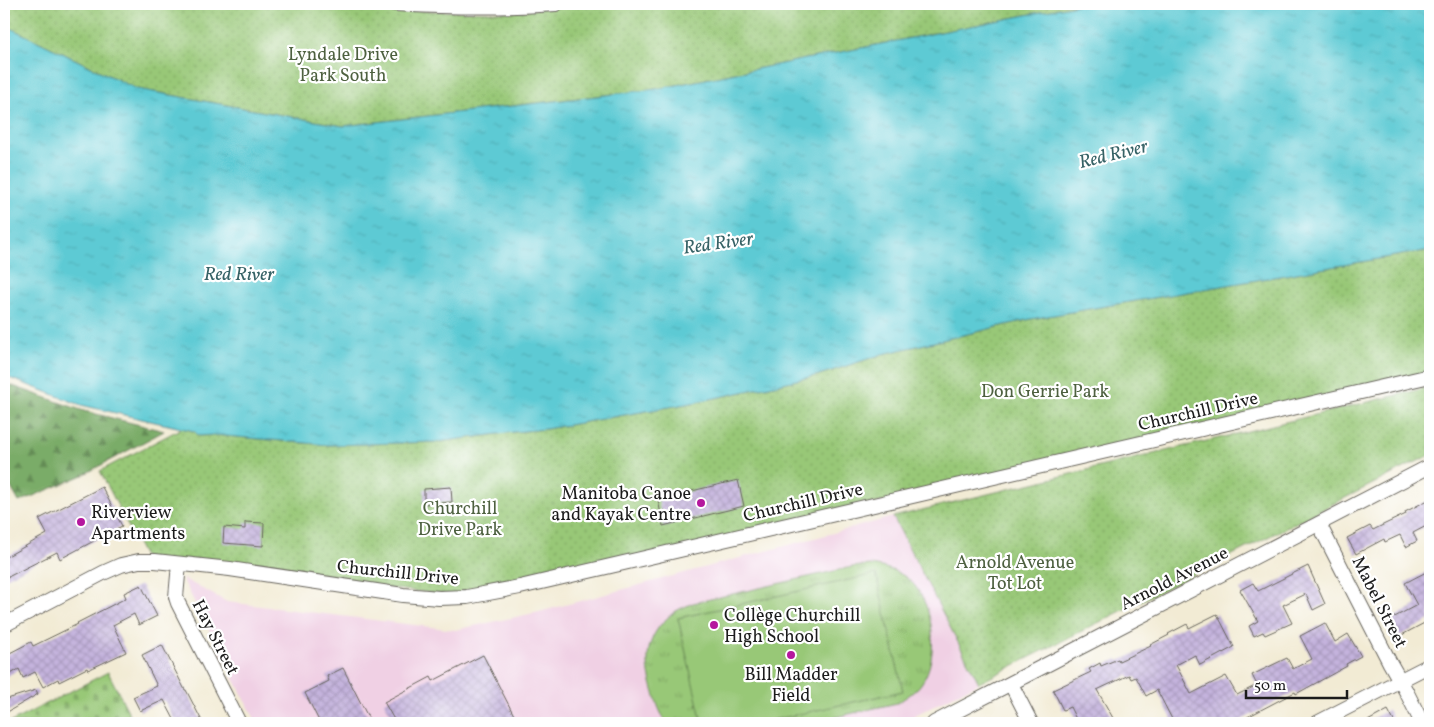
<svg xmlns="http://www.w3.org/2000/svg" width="1434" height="727" viewBox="0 0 1434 727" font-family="Vollkorn,serif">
  <defs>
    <pattern id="grass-tufts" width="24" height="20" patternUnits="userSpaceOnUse" patternTransform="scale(1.25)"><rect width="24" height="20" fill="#98c877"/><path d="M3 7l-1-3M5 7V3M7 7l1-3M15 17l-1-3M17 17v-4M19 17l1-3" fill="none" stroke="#82ab66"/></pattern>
    <pattern id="forest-firs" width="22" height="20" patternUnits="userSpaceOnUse" patternTransform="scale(1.25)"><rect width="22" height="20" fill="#7aac68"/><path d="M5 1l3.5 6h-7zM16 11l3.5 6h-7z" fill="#638b55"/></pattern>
    <pattern id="cemetery-stones" width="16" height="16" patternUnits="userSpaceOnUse" patternTransform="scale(1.25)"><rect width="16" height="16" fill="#98c877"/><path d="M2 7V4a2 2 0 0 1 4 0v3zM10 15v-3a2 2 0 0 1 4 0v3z" fill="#82ab66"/></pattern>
    <pattern id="park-dots" width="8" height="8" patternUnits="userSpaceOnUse" patternTransform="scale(1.25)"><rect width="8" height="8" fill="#98c877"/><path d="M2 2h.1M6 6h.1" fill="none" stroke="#82ab66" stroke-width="1.8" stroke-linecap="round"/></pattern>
    <pattern id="water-ripples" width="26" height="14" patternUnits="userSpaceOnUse" patternTransform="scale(1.25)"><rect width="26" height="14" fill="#5dcad4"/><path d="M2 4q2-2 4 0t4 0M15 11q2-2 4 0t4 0" fill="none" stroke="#50adb5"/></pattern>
    <pattern id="building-cross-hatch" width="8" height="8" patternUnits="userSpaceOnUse" patternTransform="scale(1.25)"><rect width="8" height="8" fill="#c4b3dd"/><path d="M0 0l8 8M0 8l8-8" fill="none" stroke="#a899bd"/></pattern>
  </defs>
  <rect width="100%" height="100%" fill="#fff"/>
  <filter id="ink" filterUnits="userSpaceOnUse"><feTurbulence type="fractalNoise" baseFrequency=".02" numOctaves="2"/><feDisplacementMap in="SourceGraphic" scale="10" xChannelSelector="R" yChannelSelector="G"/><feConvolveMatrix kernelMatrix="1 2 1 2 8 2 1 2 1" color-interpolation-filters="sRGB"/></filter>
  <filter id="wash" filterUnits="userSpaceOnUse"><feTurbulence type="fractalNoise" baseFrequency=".0096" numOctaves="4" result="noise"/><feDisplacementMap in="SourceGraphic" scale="20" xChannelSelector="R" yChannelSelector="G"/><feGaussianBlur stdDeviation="1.12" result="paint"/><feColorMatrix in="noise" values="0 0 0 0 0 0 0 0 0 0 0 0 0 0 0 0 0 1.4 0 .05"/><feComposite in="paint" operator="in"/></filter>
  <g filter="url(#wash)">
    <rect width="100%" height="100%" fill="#f2ebd4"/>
    <path fill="#f0d0e4" d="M893,517l86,166 -80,40h-642l-75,-145 45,24 228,28 84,-18z"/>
    <path fill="url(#grass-tufts)" stroke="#5a724a" d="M871,565c12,2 25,5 36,13 27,21 34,79 14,106 -6,8 -16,14 -24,19l-87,20h-143l-1,-1c-8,-13 -10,-21 -14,-36 -9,-31 -4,-55 24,-75 5,-3 11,-5 17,-8l159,-36z"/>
    <path fill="url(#forest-firs)" stroke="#4b6442" d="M4,383l80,28 80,20 -83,45 -62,26 -15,-27z"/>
    <path fill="url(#cemetery-stones)" stroke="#5a724a" d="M108,672l26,51h-125z"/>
    <g fill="url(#park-dots)" stroke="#5a724a">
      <path d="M4,4h354l12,2 53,5 90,1 67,-8h501l-425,85 -313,37 -206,-37 -133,-64z"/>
      <path d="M1430,250v126l-963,221 -321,-36 -46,-90 82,-43 12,3 5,5 15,-1 114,10 109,-3 77,-10 32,-3 151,-27 122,-27 64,-21 148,-35z"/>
      <path d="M1430,387v68l-451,228 -86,-166z"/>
    </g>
    <path fill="#98c877" stroke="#5a724a" d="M876,574l27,117 -144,32h-57l-24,-105z"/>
    <path fill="url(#water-ripples)" stroke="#3c7378" d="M1081,4h349v246l-399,69 -148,35 -64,21 -122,27 -151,27 -32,3 -77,10 -109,3 -114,-10 -15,1 -5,-5 -113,-26 -77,-29v-351l133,64 206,37 313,-37z"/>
    <g id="blocks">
      <g fill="url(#building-cross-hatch)">
        <path d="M738,480l6,26 -81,20 -5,-27z"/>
        <path d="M102,487l20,39 -62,33 -3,-7 -53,27v-21l43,-24 -8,-15z"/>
        <path d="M451,487l1,15 -28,2v-15z"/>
        <path d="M1430,499v25l-17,9 4,8 -11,6 -6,-12 -15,7 -1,-3 -28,15 -9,-16 23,-12 3,4 12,-6 21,-10 -1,-2z"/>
        <path d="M245,522l19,1 -1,23 -40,-3 1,-16 21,2z"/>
        <path d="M1308,566l17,38 -12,6 -7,-16 -23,11 9,18 -27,12 -2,-3 -9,4 -5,-10 9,-5 -18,-31 13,-7 5,8z"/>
        <path d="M1430,570v50l-32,17 -9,-17 28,-15 -12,-22z"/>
        <path d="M141,585l16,31 -18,9 -5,-11 -21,11 13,27 -38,18 -1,-2 -28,14 -1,-3 -15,8 -8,-15 -12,6 -4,-9 -15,9v-22l27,-14 2,4 45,-22 -1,-1 49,-25 -2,-5z"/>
        <path d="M1217,614l17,33 -34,18 -5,-10 -19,10 15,29 35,-18 11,19 20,-10 -5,-10 35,-17 6,11 19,-10 -12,-23 25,-13 10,19 13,-8 13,22 -15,8 1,2 -51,28 -1,-2 -59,31h-62l-17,-33 -11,6 -10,-19 -5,2 -2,-4 -32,15 16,28 -11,5h-24l-8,-16 -7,3 -10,-20 38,-18 -2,-3 11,-6 1,3 17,-7 1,2 32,-15 -1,-1 19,-10 -1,-1 19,-10 2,4z"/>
        <path d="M162,645l23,45h1l17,33h-27l-12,-23 -24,11 -7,-14 24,-11 -15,-31z"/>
        <path d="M483,655l35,68h-122l-12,-21 47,-25 2,4z"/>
        <path d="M343,668l28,55h-51l-15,-30 24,-12 -2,-5z"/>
        <path d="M36,690l2,4 -34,20v-14z"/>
        <path d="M1388,710l7,13h-31z"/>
      </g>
    </g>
  </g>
  <g filter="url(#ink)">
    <use href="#blocks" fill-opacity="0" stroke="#67645c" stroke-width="1"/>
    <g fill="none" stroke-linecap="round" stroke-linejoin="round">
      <g stroke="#67645c" stroke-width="16">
        <g id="minor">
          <path d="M395,4c53,3 107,4 161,0"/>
          <path d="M1319,524l71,139 16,28 16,32"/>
          <path d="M179,564l-3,33 2,6 61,120"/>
          <path d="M4,625l99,-52 18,-8 18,-4h16l75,8 173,26 36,3 28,-1 53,-10 910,-211"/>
          <path d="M1011,684l20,39"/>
          <path d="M934,723l496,-257"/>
          <path d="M1317,723l113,-58"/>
        </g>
      </g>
      <use href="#minor" stroke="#fff" stroke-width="14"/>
    </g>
  </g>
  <g fill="#b5179e" stroke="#fff" stroke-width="2">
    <circle cx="701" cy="503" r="5"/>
    <circle cx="81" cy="522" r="5"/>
    <circle cx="714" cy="625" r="5"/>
    <circle cx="791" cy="655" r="5"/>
  </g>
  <g text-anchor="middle" stroke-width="4.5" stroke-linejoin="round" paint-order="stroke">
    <g font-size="18" fill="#4e6140" stroke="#fff">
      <text x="343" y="60">Lyndale Drive<tspan x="343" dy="21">Park South</tspan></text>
      <text x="1045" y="397">Don Gerrie Park</text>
      <text x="460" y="514">Churchill<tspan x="460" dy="21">Drive Park</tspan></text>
      <text x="1015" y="568">Arnold Avenue<tspan x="1015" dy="21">Tot Lot</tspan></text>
    </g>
    <g font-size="18" fill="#1c1c1c" stroke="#fff">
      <text transform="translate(1198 411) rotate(-13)" y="6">Churchill Drive</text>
      <text transform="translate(803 502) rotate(-13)" y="6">Churchill Drive</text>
      <text transform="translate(398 572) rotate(6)" y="6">Churchill Drive</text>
      <text transform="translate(1174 578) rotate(-27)" y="6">Arnold Avenue</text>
      <text transform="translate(1380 602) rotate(63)" y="6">Mabel Street</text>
      <text transform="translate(216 637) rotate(63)" y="6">Hay Street</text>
    </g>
    <g font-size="18" fill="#1c1c1c" stroke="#fff" text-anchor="start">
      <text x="691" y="499" text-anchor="end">Manitoba Canoe<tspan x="691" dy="21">and Kayak Centre</tspan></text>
      <text x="91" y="518">Riverview<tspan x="91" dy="21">Apartments</tspan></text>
      <text x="724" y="621">Collège Churchill<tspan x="724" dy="21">High School</tspan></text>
      <text x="791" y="680" text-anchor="middle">Bill Madder<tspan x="791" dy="21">Field</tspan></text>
    </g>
    <g font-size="19" font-style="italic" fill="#366266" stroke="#fff">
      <text transform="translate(1113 153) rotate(-14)" y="7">Red River</text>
      <text transform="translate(718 242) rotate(-8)" y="7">Red River</text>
      <text x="239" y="280">Red River</text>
    </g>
  </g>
  <rect width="1434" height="727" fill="none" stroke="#fff" stroke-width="20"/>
  <path d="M1246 690v8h101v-8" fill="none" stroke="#1c1c1c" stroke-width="2.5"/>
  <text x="1254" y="690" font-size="15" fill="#1c1c1c" stroke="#ffffff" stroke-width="4" paint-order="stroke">50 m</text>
</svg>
